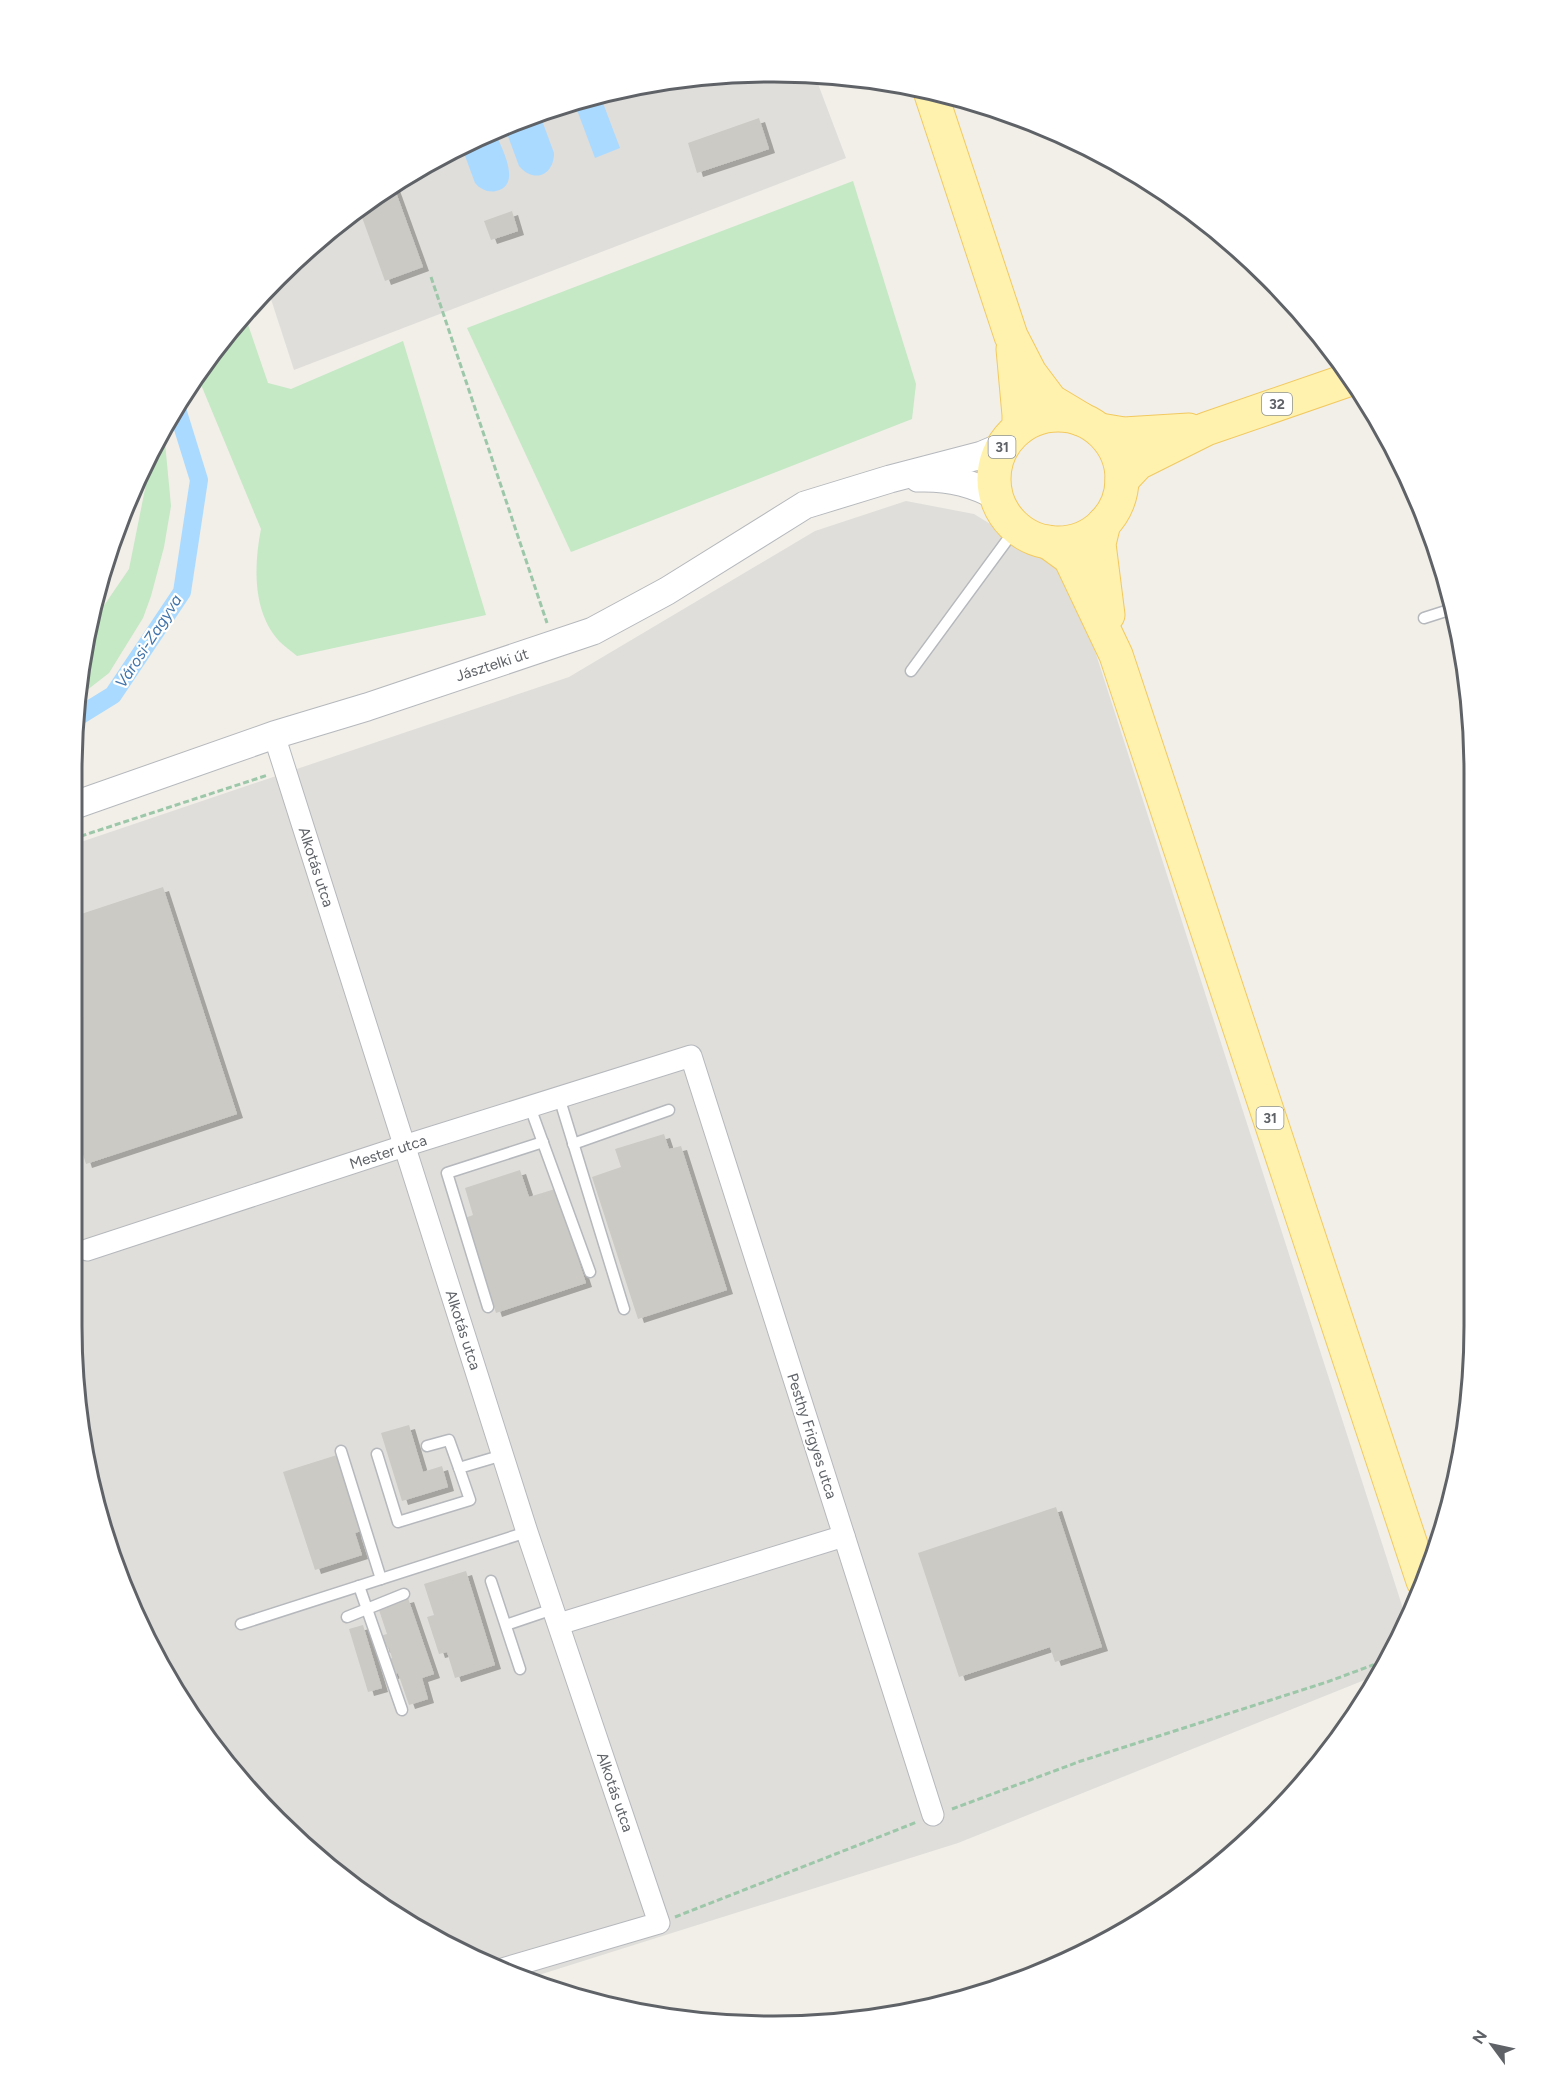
<svg xmlns="http://www.w3.org/2000/svg" width="1546" height="2099" viewBox="0 0 1546 2099" font-family="Figtree,sans-serif">
  <defs>
    <filter id="shadow"><feDropShadow dx="6" dy="4" stdDeviation="0" flood-color="#0004"/></filter>
  </defs>
  <rect width="100%" height="100%" fill="#f1efe8"/>
  <g fill="#e0deda">
    <path d="M727,74l88,2 31,82 -552,212 -26,-80 78,-73 117,-73 128,-48z"/>
    <path d="M906,501l68,13 83,51 38,86 311,967 -24,55 -424,170 -432,136 -63,-24 -152,-102 -121,-138 -46,-79 -48,-128 -24,-182v-481l497,-168 246,-146z"/>
  </g>
  <g fill="#c5e8c5">
    <path d="M853,181l63,203 -4,35 -341,133 -104,-224z"/>
    <path d="M244,313l24,70 23,6 112,-48 83,274 -189,41c-6,-5 -13,-10 -18,-15 -27,-30 -25,-76 -18,-112l-64,-154z"/>
    <path d="M164,432l7,74 -7,41 -13,49 -8,22 -34,55 -27,21 10,-71 37,-54 23,-115z"/>
  </g>
  <g fill="#aadaff">
    <path d="M600,95l20,53 -25,10 -21,-56z"/>
    <path d="M540,115l14,38c0,22 -20,31 -35,13l-14,-38z"/>
    <path d="M495,132c6,15 28,53 1,59 -8,2 -16,-2 -21,-8l-14,-38z"/>
  </g>
  <g fill="none" stroke-linecap="round" stroke-linejoin="round">
    <path stroke="#aadaff" stroke-width="18" d="M79,716l34,-21 69,-103 17,-112 -22,-71"/>
  </g>
  <g fill="#cccac5" filter="url(#shadow)">
    <path d="M759,118l10,31 -72,24 -9,-30z"/>
    <path d="M394,187l29,80 -38,14 -26,-72z"/>
    <path d="M512,211l6,20 -27,9 -7,-19z"/>
    <path d="M163,887l74,227 -151,50 -14,-45v-202z"/>
    <path d="M664,1134l5,15 12,-3 46,144 -89,29 -46,-142 29,-10 -6,-18z"/>
    <path d="M520,1170l9,27 26,-8 31,94 -90,30 -31,-95 8,-3 -8,-27z"/>
    <path d="M409,1425l14,47 19,-6 6,21 -46,14 -21,-68z"/>
    <path d="M337,1455l24,76 -6,2 7,22 -47,15 -32,-98z"/>
    <path d="M1056,1507l46,140 -47,15 -5,-15 -91,30 -41,-124z"/>
    <path d="M466,1571l29,94 -40,13 -8,-26 -8,2 -12,-37 7,-2 -10,-31z"/>
    <path d="M408,1598l26,76 -12,4 6,21 -19,6 -11,-32 -6,2 -5,-15 5,-2 -3,-11 -5,2 -4,-13 7,-2 -9,-27z"/>
    <path d="M363,1625l19,63 -14,4 -19,-63z"/>
  </g>
  <g fill="none" stroke-linecap="round" stroke-linejoin="round">
    <g stroke="#b5b8bc" stroke-width="13">
      <g id="service">
        <path d="M1424,618l25,-8"/>
        <path d="M911,671l105,-143"/>
        <path d="M559,1097l65,212"/>
        <path d="M530,1107l60,165"/>
        <path d="M573,1144l96,-34"/>
        <path d="M488,1307l-41,-134 96,-31"/>
        <path d="M427,1446l22,-6 10,28"/>
        <path d="M341,1451l40,128"/>
        <path d="M377,1454l21,68 72,-22 -11,-32 44,-13"/>
        <path d="M491,1581l29,88"/>
        <path d="M359,1586l43,124"/>
        <path d="M347,1617l57,-23"/>
        <path d="M241,1624l286,-92"/>
        <path d="M506,1625l47,-16"/>
      </g>
    </g>
    <g stroke="#b5b8bc" stroke-width="23">
      <g id="minor">
        <path d="M274,735l253,797 132,391 -157,46"/>
        <path d="M87,1250l317,-104 287,-90 242,759"/>
        <path d="M559,1624l285,-88"/>
      </g>
    </g>
    <g stroke="#b5b8bc" stroke-width="29">
      <g id="tertiary">
        <path d="M918,478c27,-1 55,5 78,18"/>
        <path d="M72,806l202,-71 93,-28 226,-76 74,-40 138,-86 85,-26 92,-24 21,-9"/>
      </g>
    </g>
    <g stroke="#f2c960" stroke-width="35">
      <g id="primary">
        <path d="M931,94l80,242 19,37 21,28 30,18"/>
        <path d="M1013,349l6,66v13"/>
        <circle cx="1058" cy="479" r="64"/>
        <path d="M1100,430l24,4 65,-4"/>
        <path d="M1122,480l16,-17 68,-34 142,-49"/>
        <path d="M1104,523l-5,21 9,71"/>
        <path d="M1048,542l22,16 46,97 307,926"/>
      </g>
    </g>
    <g stroke="#9cc7a9" stroke-width="3" stroke-dasharray="6 3" stroke-linecap="butt">
      <path d="M431,277l116,346"/>
      <path d="M72,839l196,-64"/>
      <path d="M952,1809l129,-48 246,-79 46,-17 10,6"/>
      <path d="M675,1917l242,-95"/>
    </g>
    <use href="#service" stroke="#fff" stroke-width="10"/>
    <use href="#minor" stroke="#fff" stroke-width="21"/>
    <use href="#tertiary" stroke="#fff" stroke-width="27"/>
    <use href="#primary" stroke="#fff2af" stroke-width="33"/>
  </g>
  <g text-anchor="middle" stroke-width="4.5" stroke-linejoin="round" paint-order="stroke">
    <g fill="#fff" stroke="#8f9295" stroke-width="1.5">
      <rect x="1262" y="393" width="30" height="22" rx="4.5"/>
      <rect x="988.5" y="436" width="27" height="22" rx="4.5"/>
      <rect x="1256.5" y="1107" width="27" height="22" rx="4.5"/>
    </g>
    <g font-size="14" font-weight="bold" fill="#5f6368">
      <text x="1277" y="409">32</text>
      <text x="1002" y="452">31</text>
      <text x="1270" y="1123">31</text>
    </g>
    <g font-size="15" fill="#5f6368" stroke="#fff">
      <text transform="translate(492 665) rotate(-18)" y="5">Jásztelki út</text>
      <text transform="translate(316 867) rotate(72)" y="5">Alkotás utca</text>
      <text transform="translate(388 1152) rotate(-18)" y="5">Mester utca</text>
      <text transform="translate(463 1330) rotate(72)" y="5">Alkotás utca</text>
      <text transform="translate(812 1436) rotate(72)" y="5">Pesthy Frigyes utca</text>
      <text transform="translate(615 1792) rotate(71)" y="5">Alkotás utca</text>
    </g>
    <g font-size="16" font-style="italic" fill="#4174aa" stroke="#fff">
      <text transform="translate(148 641) rotate(-57)" y="6">Városi-Zagyva</text>
    </g>
  </g>
  <path d="M0 0H1546V2099H0ZM772 82H774A690 690 0 0 1 1464 772V1326A690 690 0 0 1 774 2016H772A690 690 0 0 1 82 1326V772A690 690 0 0 1 772 82Z" fill="#fff" fill-rule="evenodd"/>
  <path fill="none" stroke="#5f6368" stroke-width="3" d="M772 82H774A690 690 0 0 1 1464 772V1326A690 690 0 0 1 774 2016H772A690 690 0 0 1 82 1326V772A690 690 0 0 1 772 82Z"/>
  <g transform="translate(1492 2045) rotate(303)" stroke="#ffffff" stroke-width="4.5" paint-order="stroke">
  <path d="M0-4.5L10 22L0 15L-10 22Z" fill="#5f6368"/>
  <text y="-9" font-size="16" font-weight="bold" text-anchor="middle" fill="#5f6368">N</text>
  </g>
</svg>
